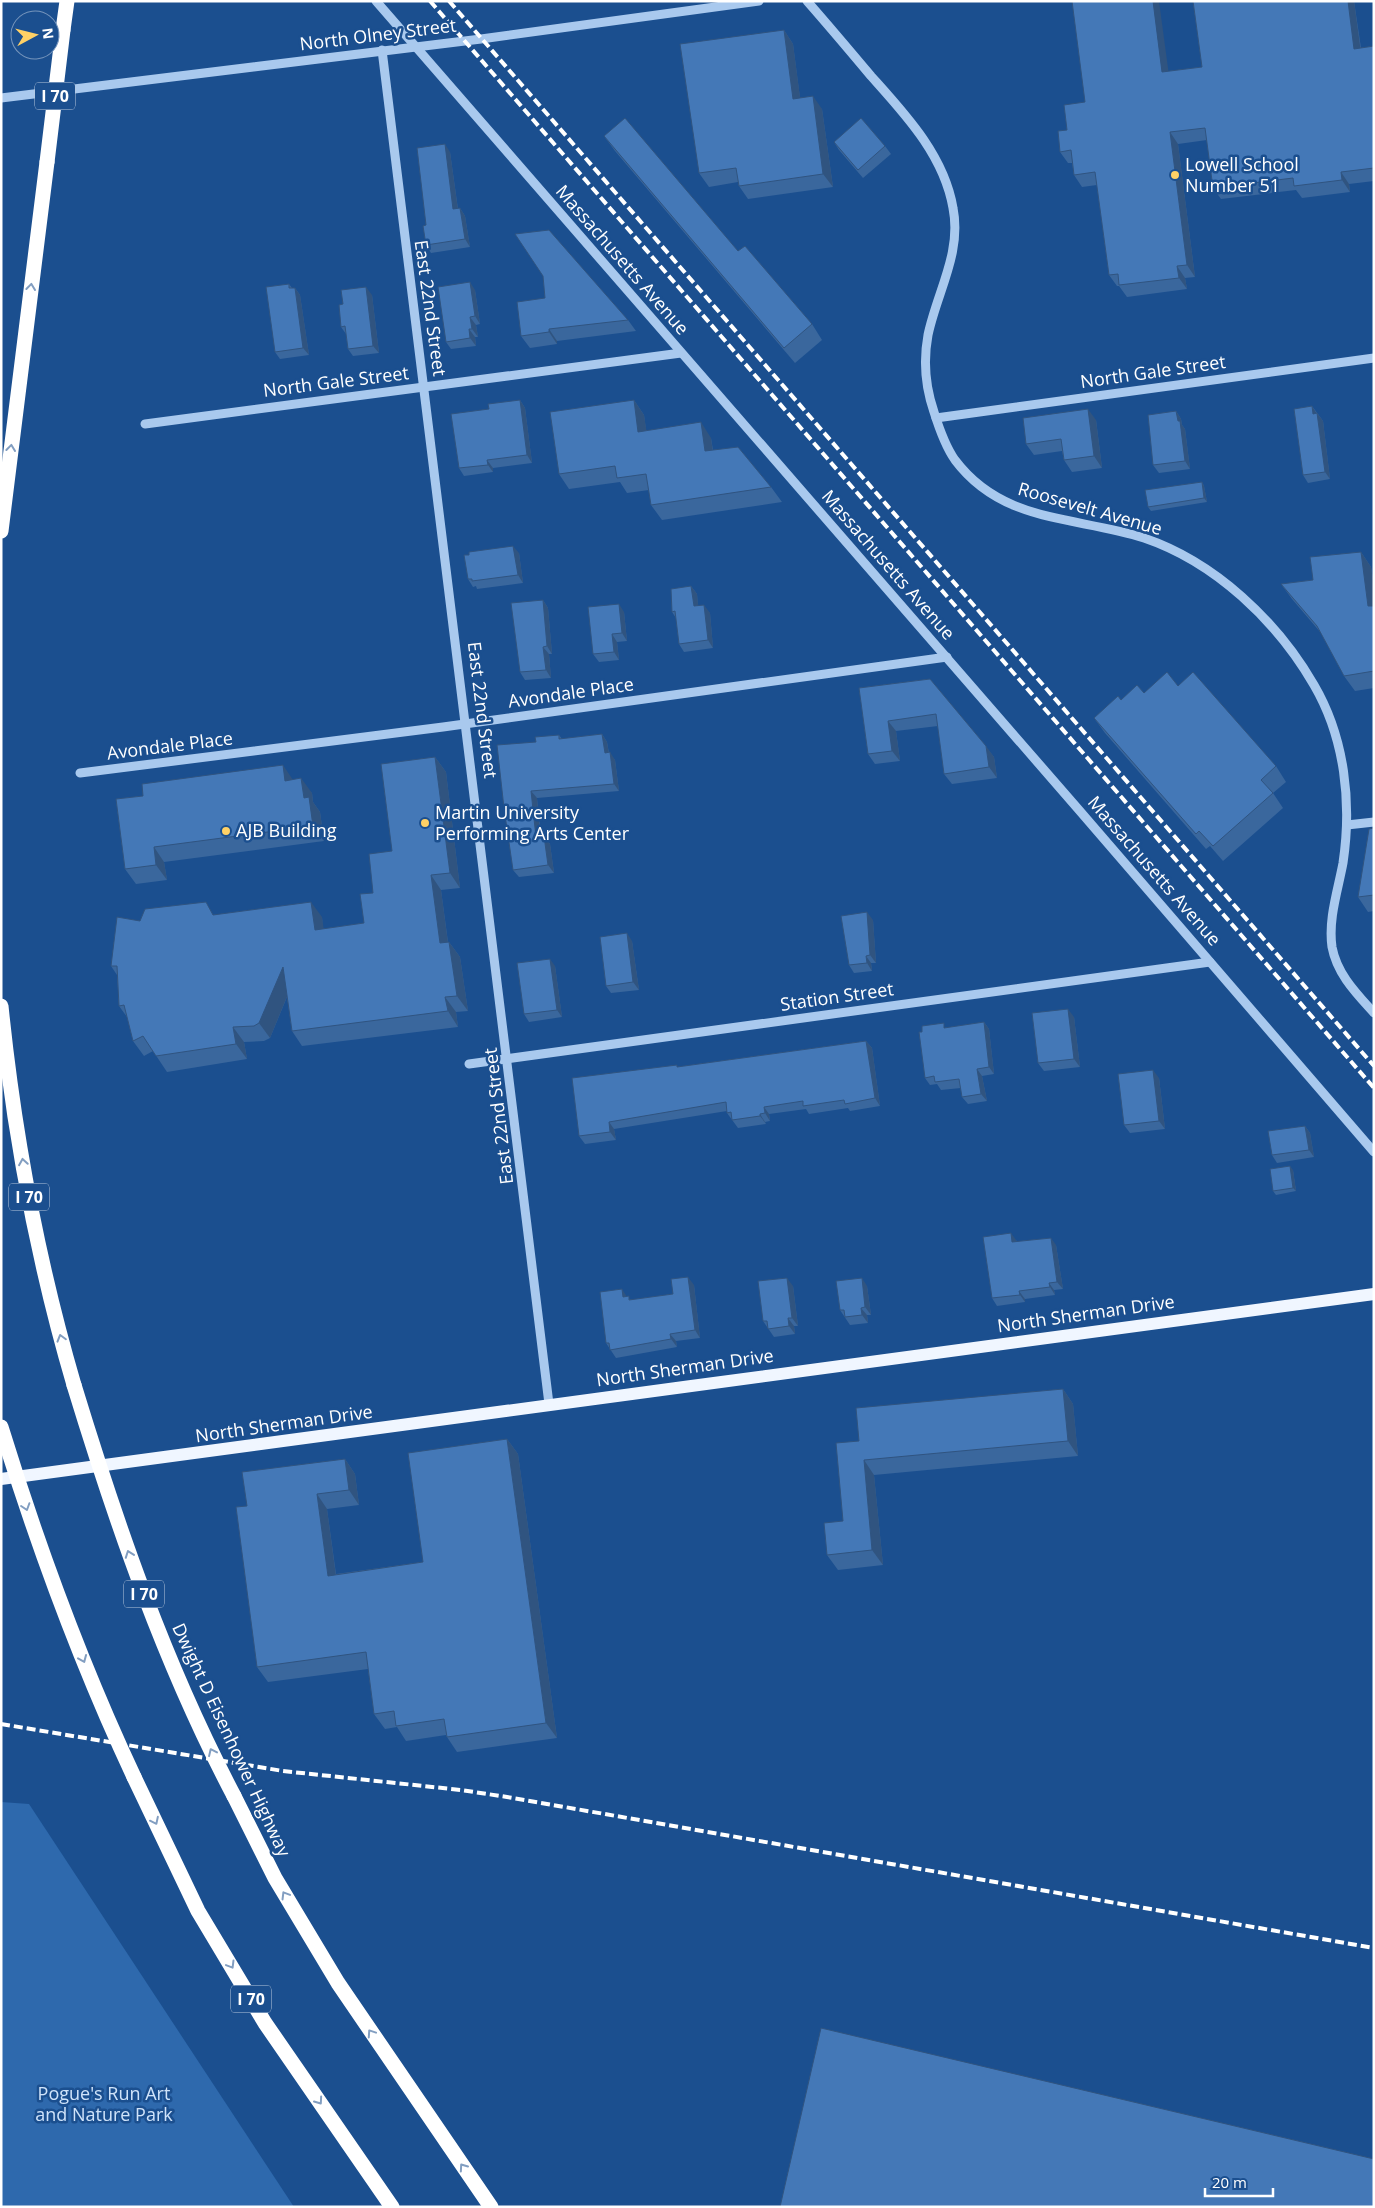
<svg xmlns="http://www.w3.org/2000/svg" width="1375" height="2208" viewBox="0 0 1375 2208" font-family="'Open Sans',sans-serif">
  <rect width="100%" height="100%" fill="#1b4f8f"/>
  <path fill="#2e69ad" d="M1,1802l28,2 265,403h-293z"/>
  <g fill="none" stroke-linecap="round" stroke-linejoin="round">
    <g stroke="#a9c9ee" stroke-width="9">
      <path d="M376,1l703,809 295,342"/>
      <path d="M807,1c22,25 43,50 64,75 34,38 73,79 82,132 9,45 -16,84 -25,127 -5,27 -3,51 6,77 5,16 11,34 21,48 48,64 121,56 189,78 71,24 133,83 170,147 31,53 38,118 29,178 -5,27 -15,56 -11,84 5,27 24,46 42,66"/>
      <path d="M382,50c55,452 115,903 167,1354"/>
      <path d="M1,98l480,-59 278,-38"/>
      <path d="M936,418l438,-60"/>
      <path d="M145,424l536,-71"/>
      <path d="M80,773l363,-46 504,-70"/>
      <path d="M1347,825l27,-3"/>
      <path d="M469,1064l741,-102"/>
    </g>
    <path stroke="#f0f6ff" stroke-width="12" d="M1,1479c458,-60 915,-125 1373,-185"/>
    <g stroke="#fff" stroke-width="15">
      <path d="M63,30l4,-29"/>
      <path d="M1,531l46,-369"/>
      <path d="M1,1006c13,128 37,256 73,379"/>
      <path d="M134,1777l64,134 67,112 127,184"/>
      <path d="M234,1796l41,82 63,105 153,224"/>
    </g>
    <g stroke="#fff" stroke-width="4" stroke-dasharray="9 4" stroke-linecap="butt">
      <path d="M430,1l944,1087"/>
      <path d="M449,1l925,1065"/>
      <path d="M1,1724l282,47 178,19 46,7 867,151"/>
    </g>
    <g stroke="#fff" stroke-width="15">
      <path d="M47,162l16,-132"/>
      <path d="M74,1385c43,141 91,280 160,411"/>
      <path d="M1,1427c37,120 80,237 133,350"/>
    </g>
  </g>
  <g fill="#3a679d">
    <path d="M1193,1h161l7,47 13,-2v135l-25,3 1,8 -48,6 -6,-8 -75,9 -8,-11 -6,-48 -29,4 17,133 -10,1 2,11 -60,8 -8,-11h-2l-8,-11 -12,-90 -15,2 -8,-12 -2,-12h-4l-8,-11 7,-22 18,-28 84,-31 33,-4z"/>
    <path d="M784,30l9,14 7,54 22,11 11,78 -85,12 -9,-13 -1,-4 -29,5 -10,-14z"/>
    <path d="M604,136l134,115 74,73 10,16 -27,23 -180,-212z"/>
    <path d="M834,142l51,4 6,8 -28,24 -24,-28z"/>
    <path d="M450,152l8,57 2,-1 5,8 5,31 -39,6 -5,-8v-20z"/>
    <path d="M543,276l85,44 8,11 -79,10v3l-27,4 -9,-12 24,-38z"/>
    <path d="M289,284l3,4h3l5,7 9,60 -29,4 -5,-7z"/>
    <path d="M475,290l5,34 -4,1 2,12h-3l1,9 -25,3 -5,-7z"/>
    <path d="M372,295l7,58 -26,3 -5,-7 -2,-15 -5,-7 2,-23z"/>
    <path d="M520,400l5,8 7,55 -39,5v4l-29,4 -5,-8 30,-59z"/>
    <path d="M634,400l10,15 2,15 65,8 2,12 58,37 11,15 -120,18 -11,-15 -2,-15 -22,3 -7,-11 -51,7 -10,-15z"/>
    <path d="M1312,406l11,15 7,58 -22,4 -5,-8z"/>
    <path d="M1176,411l5,8 1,6 3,4 5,40 -31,4 -6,-8z"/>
    <path d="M1096,420l6,48 -30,4 -8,-12 -2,-9 -28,4 -8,-11z"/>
    <path d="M1202,482l2,4 3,16 -56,9 -3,-4z"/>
    <path d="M1361,552l10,15 3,19v102l-19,3 -11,-15 -23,-43 -29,-34 -11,-15 32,-4z"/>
    <path d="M519,553l4,30 -46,6 -1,-3 -3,1 -5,-8z"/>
    <path d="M691,586l6,8 1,12 12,7 3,35 -29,4 -5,-8 -3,-26 -4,-6z"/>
    <path d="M543,600l5,8 4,46h-3l2,24 -26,2 -5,-8z"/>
    <path d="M624,612l3,29 -10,1 2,18 -20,2 -6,-8z"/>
    <path d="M930,679l64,78 3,21 -45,6 -8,-10 -6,-48 -42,5 4,30 -25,3 -7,-10 -9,-66z"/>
    <path d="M1178,686l98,80 10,16 -13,11 10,15 -60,53 -13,-15 -4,3 -101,-116 -11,-15 27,-18 23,-7z"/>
    <path d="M602,734l5,8 2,11 6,7 4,31 -82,7 4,39 3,-1 6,8 4,29 -35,4 -6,-7 23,-128 23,-7 3,4z"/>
    <path d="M435,757l11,15 14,116 -19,2 7,52h1l11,15 8,54 -12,1 2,15 -156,19 -10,-15 -5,-34 -17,41 -6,3 -20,1 3,17 -80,13 -14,-21 -9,5 -11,-15 -6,-24 -8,-11 -2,-31 -6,-9 29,-45 75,-6 107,2 1,12 41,-6 9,-30z"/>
    <path d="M293,779l19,14 1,9 7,10 4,29 -160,21 3,18 -31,4 -11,-15 -9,-70z"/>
    <path d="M1374,828v83l-6,1 -10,-15z"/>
    <path d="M873,920l3,43h-5l1,8 -18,2 -5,-8z"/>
    <path d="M632,941l7,49 -28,3 -5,-7z"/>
    <path d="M555,966l7,51 -33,5 -5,-8z"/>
    <path d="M1074,1017l6,50 -36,4 -6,-8z"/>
    <path d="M984,1022l5,7 5,45 -12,2 5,25 -19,3 -6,-7 -1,-9 -20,2 -4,-6 -7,1 -5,-7 22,-50z"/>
    <path d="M866,1041l6,7 8,58 -30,5 -2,-3 -39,6 -3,-5 -37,5 1,7 -5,1 1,2 -28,4 -11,-15v-2l-113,18 2,11 -31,4 -6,-8 99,-69z"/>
    <path d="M1159,1078l6,51 -35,4 -6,-8z"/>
    <path d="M1305,1126l5,7 4,24 -37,6 -5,-8z"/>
    <path d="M1293,1170l3,21 -20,4 -3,-4z"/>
    <path d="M1016,1240l1,2 39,3 7,44 -9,1 1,5 -30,4v3l-28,4 -5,-8z"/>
    <path d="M694,1285l6,53 -24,3 1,6 -61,11 -10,-15 21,-46 4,3 42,-6z"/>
    <path d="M793,1286l5,40h-4l1,8 -21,3 -11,-16z"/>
    <path d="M867,1286l4,29h-4l1,8 -18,2 -10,-15z"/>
    <path d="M1063,1389l10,15 5,52 -204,19 9,90 -45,5 -11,-15 16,-34 16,-80z"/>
    <path d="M507,1439l11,15 39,284 -100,14 -10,-15 -1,-2 -40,6 -9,-14 -12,2 -11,-15 -6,-45 -100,13 -11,-15 -10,-161 98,-47 10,15 4,31 -32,4 9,65 87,-12z"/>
  </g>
  <g fill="#305480">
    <path d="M1153,1h6l11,82 -8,-11z"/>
    <path d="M1348,1h6l8,59 -8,-11z"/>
    <path d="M784,30l9,14 9,68 -9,-13z"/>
    <path d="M813,96l9,13 11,78 -10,-13z"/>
    <path d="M1170,132l8,12 17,133 -8,-12z"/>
    <path d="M445,144l5,8 9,65 -6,-8z"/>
    <path d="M1341,172l8,12 1,8 -8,-12z"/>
    <path d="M460,208l5,8 5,31 -5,-8z"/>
    <path d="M1177,266l8,12 2,11 -8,-11z"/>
    <path d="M470,282l5,8 5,34 -5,-8z"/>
    <path d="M366,287l6,8 7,58 -6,-7z"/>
    <path d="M295,288l5,7 9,60 -6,-7z"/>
    <path d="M470,317l6,8 2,12 -6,-8z"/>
    <path d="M469,329l6,8 1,9 -6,-8z"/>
    <path d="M549,329l8,12v3l-8,-12z"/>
    <path d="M520,400l5,8 7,55 -5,-8z"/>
    <path d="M634,400l10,15 5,32 -11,-15z"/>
    <path d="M1312,406l5,8h-4z"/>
    <path d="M1088,409l8,11 6,48 -8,-12z"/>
    <path d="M1176,411l5,8 1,6 3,4 5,40 -5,-8z"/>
    <path d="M1317,413l6,8 7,58 -5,-7z"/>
    <path d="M701,422l10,16 4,29 -10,-16z"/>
    <path d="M487,460l6,8v4l-5,-7z"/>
    <path d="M1202,482l2,4 3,16 -3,-4z"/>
    <path d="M513,546l6,7 4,30 -5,-8z"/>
    <path d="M1361,552l10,15 3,19v28l-6,-8z"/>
    <path d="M691,586l6,8 2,20 -5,-8z"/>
    <path d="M543,600l5,8 4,46 -5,-8z"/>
    <path d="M619,604l5,8 3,29 -5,-8z"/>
    <path d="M704,605l6,8 3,35 -5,-8z"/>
    <path d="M612,634l5,8 2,18 -5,-8z"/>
    <path d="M543,647l6,7 2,24 -5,-8z"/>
    <path d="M888,721l8,10 4,30 -8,-10z"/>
    <path d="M602,734l5,8 3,19 -5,-8z"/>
    <path d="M986,746l8,11 3,21 -8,-11z"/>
    <path d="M610,752l5,8 4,31 -5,-7z"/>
    <path d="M435,757l11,15 14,116 -10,-15z"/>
    <path d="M283,765l10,15 -8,1z"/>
    <path d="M301,778l11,15 1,9 7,10 4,29 -11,-15 -9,-28z"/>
    <path d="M531,791l6,7 4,47 -5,-8z"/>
    <path d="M544,836l6,8 4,29 -6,-8z"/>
    <path d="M154,847l10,15 3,18 -11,-15z"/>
    <path d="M431,875l10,15 9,68 -10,-15z"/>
    <path d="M311,902l11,15 4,28 -11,-15z"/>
    <path d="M867,912l6,8 3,43 -6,-8z"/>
    <path d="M627,933l5,8 7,49 -6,-8z"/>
    <path d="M449,942l11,15 8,54 -11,-15z"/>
    <path d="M866,956l5,7 1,8 -5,-8z"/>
    <path d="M550,959l5,7 7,51 -5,-7z"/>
    <path d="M283,967l10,15 -23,56 -11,-15z"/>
    <path d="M445,997l11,15 2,15 -10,-16z"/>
    <path d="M1068,1009l6,8 6,50 -6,-8z"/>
    <path d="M984,1022l5,7 5,45 -5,-7z"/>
    <path d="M233,1027l11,15 3,17 -11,-15z"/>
    <path d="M866,1041l6,7 8,58 -5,-8z"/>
    <path d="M977,1069l5,7 5,25 -6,-7z"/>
    <path d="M1153,1070l6,8 6,51 -6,-8z"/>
    <path d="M764,1107l5,7 1,7 -5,-8z"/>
    <path d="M760,1114l5,8 1,2 -6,-8z"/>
    <path d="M609,1122l5,7 2,11 -6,-8z"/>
    <path d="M1305,1126l5,7 4,24 -5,-7z"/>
    <path d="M1290,1166l3,4 3,21 -3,-3z"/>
    <path d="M1011,1233l5,7 2,10 -6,-8z"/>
    <path d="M1051,1238l5,7 7,44 -6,-7z"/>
    <path d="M688,1277l6,8 6,53 -5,-8z"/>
    <path d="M787,1278l6,8 5,40 -6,-8z"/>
    <path d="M862,1278l5,8 4,29 -6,-8z"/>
    <path d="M1049,1283l5,7 1,5 -5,-8z"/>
    <path d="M622,1289l5,8h-4z"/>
    <path d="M1019,1291l6,8v3l-5,-7z"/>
    <path d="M861,1308l6,7 1,8 -6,-8z"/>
    <path d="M788,1318l6,8 1,8 -6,-8z"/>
    <path d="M670,1334l6,7 1,6 -6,-8z"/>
    <path d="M1063,1389l10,15 5,52 -10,-15z"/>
    <path d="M507,1439l11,15 39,284 -11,-15z"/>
    <path d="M345,1459l10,15 4,31 -10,-15z"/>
    <path d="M864,1460l10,15 9,90 -11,-15z"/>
    <path d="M317,1494l10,15 11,82 -10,-15z"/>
  </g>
  <g fill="#4478b7" stroke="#305480">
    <path d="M1072,1h81l9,71 40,-5 -9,-66h155l6,48 20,-3v122l-33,4 1,8 -48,6 -1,-8 -80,10 -8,-60 -35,4 17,133 -10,1 2,12 -60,7 -1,-11 -9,1 -14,-103 -21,3 -3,-25 -11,2 -2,-21 9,-1 -3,-25 21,-3z"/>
    <path d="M784,30l9,69 20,-3 10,78 -84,12 -3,-18 -37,5 -19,-129z"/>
    <path d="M625,118l113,133 7,-5 67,78 -28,24 -180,-212z"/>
    <path d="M861,118l24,28 -27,24 -24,-28z"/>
    <path d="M445,144l8,65 7,-1 5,31 -39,6 -3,-19 3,-1 -9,-77z"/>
    <path d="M549,230l79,90 -79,9v3l-28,4 -4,-34 28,-4 -2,-22 -28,-42z"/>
    <path d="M470,282l5,34 -5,1 2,12h-3l1,9 -24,4 -8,-55z"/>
    <path d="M289,284v4h6l8,60 -28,4 -9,-65z"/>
    <path d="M366,287l7,59 -25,3 -3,-23 -4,1 -2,-22 4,-1 -2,-14z"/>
    <path d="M520,400l7,55 -40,5 1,5 -29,3 -8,-54 38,-5 -1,-5z"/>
    <path d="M634,400l4,32 63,-10 4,29 33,-4 33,40 -120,18 -5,-31 -29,4 -2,-12 -56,8 -9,-62z"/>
    <path d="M1312,406l1,8 4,-1 8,59 -22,3 -9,-66z"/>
    <path d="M1088,409l6,47 -30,4 -3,-21 -35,5 -3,-26z"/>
    <path d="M1176,411l2,10h2l5,40 -32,4 -5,-50z"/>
    <path d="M1202,482l2,16 -56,9 -3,-17z"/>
    <path d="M513,546l5,29 -46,6v-2h-4l-4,-24h5v-3z"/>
    <path d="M1361,552l7,54h6v65l-30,5 -27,-50 -36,-42 32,-4 -3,-23z"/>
    <path d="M691,586l3,20 10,-1 4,35 -29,4 -4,-33 -3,1 -1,-23z"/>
    <path d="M543,600l4,46 -4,1 3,23 -26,2 -9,-69z"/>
    <path d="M619,604l3,29 -10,1 2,18 -21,2 -5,-47z"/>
    <path d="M1167,672l11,14 15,-14 83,94 -15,14 12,13 -60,53 -14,-15 -3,3 -102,-116 24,-22 3,4 16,-15 7,8z"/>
    <path d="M930,679l56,67 3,21 -45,7 -8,-60 -48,7 4,30 -24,3 -9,-66z"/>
    <path d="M602,734l3,19 5,-1 4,32 -83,7 5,46 8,-1 4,29 -35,5 -9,-62 -7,-63 39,-3 -1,-5 24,-2v4z"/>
    <path d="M435,757l15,116 -19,2 9,68 9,-1 8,54 -12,1 3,14 -156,20 -9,-64 -24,56 -5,3 -21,1 3,17 -80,12 -13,-20 -10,5 -9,-36 -5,1 -2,-40h-6l6,-49 23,4 5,-12 61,-7 7,13 98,-13 4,28 49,-7 -4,-29 13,-1 -4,-39 23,-3 -11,-87z"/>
    <path d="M283,765l2,16 16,-3 3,20 5,-1 4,29 -159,21 2,18 -31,4 -9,-70 27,-3 -1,-12z"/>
    <path d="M1374,828v67l-16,2 11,-68z"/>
    <path d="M867,912l3,43 -4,1 1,7 -18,2 -8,-49z"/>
    <path d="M627,933l6,49 -27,4 -6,-49z"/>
    <path d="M550,959l7,51 -33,4 -7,-51z"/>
    <path d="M1068,1009l6,50 -36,4 -6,-50z"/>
    <path d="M984,1022l5,45 -12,2 4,25 -19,3 -3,-18 -24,3 -1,-6 -9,2 -6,-46h3v-6l22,-3v5z"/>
    <path d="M866,1041l9,57 -30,6 -1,-4 -41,6v-5l-39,6 1,6 -5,1v2l-28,4 -1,-8 -4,1 -1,-11 -117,20 1,10 -31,4 -7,-58 105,-13v2z"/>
    <path d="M1153,1070l6,51 -35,4 -6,-51z"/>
    <path d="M1305,1126l4,24 -37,5 -4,-24z"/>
    <path d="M1290,1166l3,22 -20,3 -3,-22z"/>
    <path d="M1011,1233l1,9 39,-4 6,44 -8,1 1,4 -31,4 1,4 -28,3 -9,-61z"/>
    <path d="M688,1277l7,53 -25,4 1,5 -61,11 -1,-7h-3l-6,-51 22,-3 1,8 6,-1v4l44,-6 -2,-15z"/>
    <path d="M787,1278l5,40h-4l1,8 -21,3 -1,-8h-4l-5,-40z"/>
    <path d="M862,1278l3,29 -4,1 1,7 -17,2 -1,-7h-4l-4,-29z"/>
    <path d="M1063,1389l5,52 -204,19 8,90 -45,5 -3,-32 19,-2 -7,-78 23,-2 -3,-33z"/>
    <path d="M507,1439l39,284 -99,14 -3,-18 -48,7 -2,-15 -20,3 -8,-62 -109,15 -21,-160 11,-1 -5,-34 103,-13 4,31 -32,4 11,82 95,-14 -15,-109z"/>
    <path d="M821,2028l553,131v48h-594z"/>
  </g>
  <defs><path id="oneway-chevron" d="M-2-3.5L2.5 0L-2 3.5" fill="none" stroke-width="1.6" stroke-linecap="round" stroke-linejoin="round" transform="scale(1.25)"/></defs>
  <g stroke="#829ec1">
    <use href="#oneway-chevron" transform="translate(31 287) rotate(-83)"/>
    <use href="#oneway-chevron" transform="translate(11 448) rotate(-83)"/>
    <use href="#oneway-chevron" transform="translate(23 1162) rotate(-99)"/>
    <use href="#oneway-chevron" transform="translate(61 1338) rotate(-106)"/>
    <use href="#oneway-chevron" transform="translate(26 1507) rotate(72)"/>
    <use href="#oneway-chevron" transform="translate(129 1554) rotate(-110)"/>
    <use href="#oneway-chevron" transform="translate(83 1659) rotate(67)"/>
    <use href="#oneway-chevron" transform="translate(212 1752) rotate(-115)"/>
    <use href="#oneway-chevron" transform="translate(155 1821) rotate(64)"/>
    <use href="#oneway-chevron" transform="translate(285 1895) rotate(-121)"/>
    <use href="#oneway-chevron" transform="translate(231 1965) rotate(59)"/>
    <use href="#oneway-chevron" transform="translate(371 2033) rotate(-124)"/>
    <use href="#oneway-chevron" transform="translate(319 2101) rotate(55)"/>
    <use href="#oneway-chevron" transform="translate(463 2167) rotate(-125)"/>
  </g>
  <g fill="#ffd166" stroke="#1b4f8f" stroke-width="2">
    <circle cx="1175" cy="175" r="5"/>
    <circle cx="425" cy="823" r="5"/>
    <circle cx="226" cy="831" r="5"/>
  </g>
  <g text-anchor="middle" stroke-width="5" stroke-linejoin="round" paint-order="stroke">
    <g fill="#1b4f8f" stroke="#bbcadd" stroke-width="1">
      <rect x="35" y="82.5" width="40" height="27" rx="4"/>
      <rect x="9" y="1183.5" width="40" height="27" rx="4"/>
      <rect x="124" y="1580.5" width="40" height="27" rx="4"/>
      <rect x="231" y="1985.5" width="40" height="27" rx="4"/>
    </g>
    <g font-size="16" font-weight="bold" fill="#fff">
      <text x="55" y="102">I 70</text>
      <text x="29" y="1203">I 70</text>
      <text x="144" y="1600">I 70</text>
      <text x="251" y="2005">I 70</text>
    </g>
    <g font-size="18" fill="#fff" stroke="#1b4f8f">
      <text transform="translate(378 35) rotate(-7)" y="6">North Olney Street</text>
      <text transform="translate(622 260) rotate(49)" y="6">Massachusetts Avenue</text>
      <text transform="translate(430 308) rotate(82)" y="6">East 22nd Street</text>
      <text transform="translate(1153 372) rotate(-8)" y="6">North Gale Street</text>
      <text transform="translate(336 382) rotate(-7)" y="6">North Gale Street</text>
      <text transform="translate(1090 509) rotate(16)" y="6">Roosevelt Avenue</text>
      <text transform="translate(888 565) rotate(49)" y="6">Massachusetts Avenue</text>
      <text transform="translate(571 693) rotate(-8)" y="6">Avondale Place</text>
      <text transform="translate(482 710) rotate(83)" y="6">East 22nd Street</text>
      <text transform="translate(170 746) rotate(-7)" y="6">Avondale Place</text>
      <text transform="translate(1154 871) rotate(49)" y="6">Massachusetts Avenue</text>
      <text transform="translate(837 997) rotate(-8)" y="6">Station Street</text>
      <text transform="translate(499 1116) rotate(-97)" y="6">East 22nd Street</text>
      <text transform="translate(1086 1314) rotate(-8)" y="6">North Sherman Drive</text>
      <text transform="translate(685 1368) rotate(-8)" y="6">North Sherman Drive</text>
      <text transform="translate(284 1424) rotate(-8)" y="6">North Sherman Drive</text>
      <text transform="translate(231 1740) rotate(65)" y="6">Dwight D Eisenhower Highway</text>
    </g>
    <g font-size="18" fill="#fff" stroke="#1b4f8f" text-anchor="start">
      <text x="1185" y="171">Lowell School<tspan x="1185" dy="21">Number 51</tspan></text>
      <text x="435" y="819">Martin University<tspan x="435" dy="21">Performing Arts Center</tspan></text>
      <text x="236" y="837">AJB Building</text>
    </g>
    <g font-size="18" fill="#cfe3fa" stroke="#1b4f8f">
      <text x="104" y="2100">Pogue's Run Art<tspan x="104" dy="21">and Nature Park</tspan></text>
    </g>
  </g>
  <rect width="1375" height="2208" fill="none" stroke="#ffffff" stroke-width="5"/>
  <g transform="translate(35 35) rotate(83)"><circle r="24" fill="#1b4f8f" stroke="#7695bc"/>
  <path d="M0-4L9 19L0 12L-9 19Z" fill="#ffd166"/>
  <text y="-8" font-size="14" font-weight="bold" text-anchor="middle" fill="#ffffff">N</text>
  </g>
  <path d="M1205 2188v8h68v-8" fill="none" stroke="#ffffff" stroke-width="2.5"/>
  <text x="1212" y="2188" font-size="15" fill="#ffffff" stroke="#1b4f8f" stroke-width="4" paint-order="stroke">20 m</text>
</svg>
